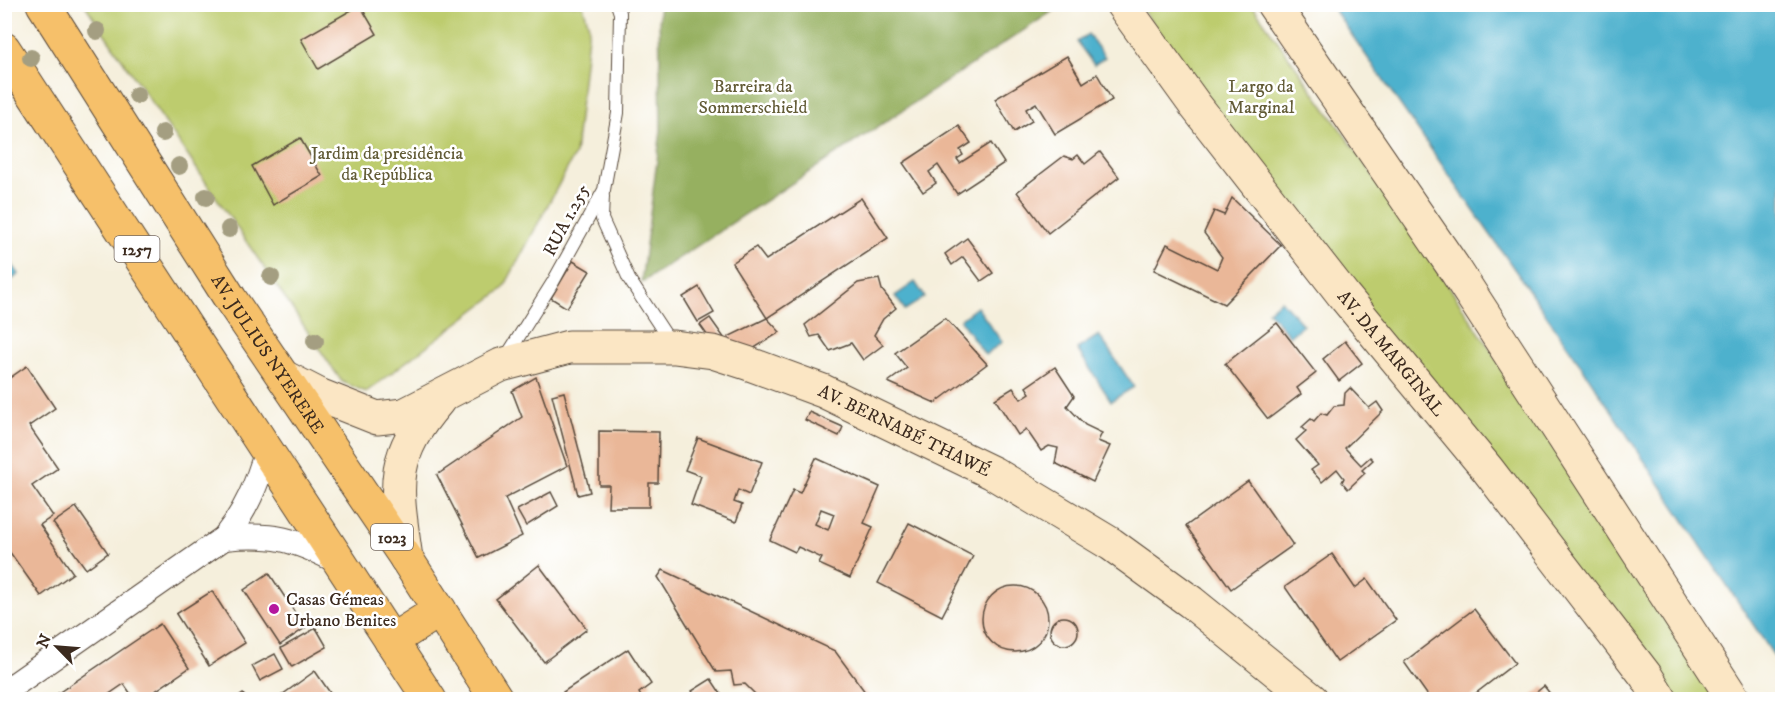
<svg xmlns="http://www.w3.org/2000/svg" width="1787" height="704" viewBox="0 0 1787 704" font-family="'IM FELL DW Pica',serif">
  <rect width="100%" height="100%" fill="#fff"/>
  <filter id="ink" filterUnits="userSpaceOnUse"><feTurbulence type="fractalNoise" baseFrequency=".0167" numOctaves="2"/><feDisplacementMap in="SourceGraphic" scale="12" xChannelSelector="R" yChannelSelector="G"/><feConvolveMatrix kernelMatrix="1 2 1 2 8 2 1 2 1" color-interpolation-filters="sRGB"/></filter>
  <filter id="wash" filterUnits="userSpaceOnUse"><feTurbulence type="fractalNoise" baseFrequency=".008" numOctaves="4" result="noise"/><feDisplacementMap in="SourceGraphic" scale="24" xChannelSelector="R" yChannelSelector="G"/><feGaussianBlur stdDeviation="1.35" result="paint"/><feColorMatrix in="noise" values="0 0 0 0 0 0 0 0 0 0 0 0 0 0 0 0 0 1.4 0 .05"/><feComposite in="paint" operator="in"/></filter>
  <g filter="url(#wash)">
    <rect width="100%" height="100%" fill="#f5efdc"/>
    <g fill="#bdcc6e" stroke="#7c7b46" stroke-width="1.5">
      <path d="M85,5h498l6,21 -14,128 -72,135 -137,103 -24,-10z"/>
      <path d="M1139,5h113l155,218 314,476h-46l-355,-445z"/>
    </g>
    <path fill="#96b061" stroke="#686d40" stroke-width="1.5" d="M659,5v-1l403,1 -421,278 20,-153z"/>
    <g fill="#4eb1cd" stroke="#446e76" stroke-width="1.5">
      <path d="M1331,5h451v663l-204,-307z"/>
      <path d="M1088,34l17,23 -11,8 -17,-23z"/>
      <path d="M4,253l15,21 -14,11h-1z"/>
      <path d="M915,282l10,15 -20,13 -10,-14z"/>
      <path d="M1281,300l22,25 -13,11 -22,-25z"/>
      <path d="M977,307l25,35 -17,13 -25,-35z"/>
      <path d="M1099,335l35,52 -23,14 -34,-52z"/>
    </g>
    <g id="blocks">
      <g fill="#eab798" fill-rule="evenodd">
        <path d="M360,5l17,29 -59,35 -17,-30z"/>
        <path d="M1067,56l16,27 14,-9 15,26 -57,34 -19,-31 -10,6 6,12 -18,11 -19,-33z"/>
        <path d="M959,126l12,17 -11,7 3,5 -6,4 3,4 31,-20 13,20 -47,31 -19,-29 -9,7 7,11 -13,9 -20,-29z"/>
        <path d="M300,138l22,38 -49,29 -21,-39z"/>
        <path d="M1100,152l19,25 -71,56 -31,-41 47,-36 9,3 5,-4 7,9z"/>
        <path d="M861,198l27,40 -121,80 -35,-55 24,-16 10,13z"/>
        <path d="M1232,198l49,47 -57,59 -70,-34 13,-26 50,25 5,-12 -18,-24 10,-22 10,4z"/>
        <path d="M967,238l26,35 -12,8 -18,-24 -11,8 -7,-11z"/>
        <path d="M573,261l17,10 -23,37 -16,-10z"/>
        <path d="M879,279l3,11 14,18 -13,11 -9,16 9,10 -20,15 -12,-17 -21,8 -11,-16 -8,2 -6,-12 53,-42z"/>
        <path d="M699,287l15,26 -16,9 -15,-25z"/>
        <path d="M710,318l15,21 -10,7 -15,-21z"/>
        <path d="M767,318l13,14 -40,25 -12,-20z"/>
        <path d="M945,318l42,46 -52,39 -47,-21 19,-14 -12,-15z"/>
        <path d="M1277,323l39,50 -19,15 4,6 -33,25 -43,-55z"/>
        <path d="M1345,341l17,22 -23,18 -16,-22z"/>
        <path d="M27,366l28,42 -26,18 29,42 -26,18 21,30 -13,9 33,48 -32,23 -37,-52v-162z"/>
        <path d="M1055,367l19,29 -7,10 18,19 17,8 -4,8 12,5 -17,36 -38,-19 3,-15 -9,-2 -8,5 -15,-22 -8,6 -23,-36 18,-11 8,11 9,-6 -4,-6z"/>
        <path d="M536,377l31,89 -62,32 17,38 -43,22 -42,-83 85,-58 -10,-26z"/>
        <path d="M1350,388l19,20 8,-6 6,9 -38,37 16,17 9,-8 3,3 -11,10 3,3 -17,16 -6,-7 2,-4 -7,-9 -15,13 -11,-12 7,-5 -22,-25 10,-9 -4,-4 9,-8 3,2 7,-8 6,2 7,-9 10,-1 1,-12z"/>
        <path d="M564,392l26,100 -12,3 -26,-100z"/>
        <path d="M809,412l34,15 -4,9 -34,-16z"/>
        <path d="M599,431l60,1 -1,51h-9v24h-41l1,-22h-10z"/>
        <path d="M698,438l64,24 -13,33 -11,-5 -4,12 8,3 -6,17 -45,-17 10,-29 -16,-6z"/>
        <path d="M816,458l64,29 -16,36 9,4 -23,51 -31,-14 3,-6 -24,-11 -3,5 -25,-12 23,-50 7,3zM821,509l13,5 -6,16 -13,-6z"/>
        <path d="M1248,481l45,64 -62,44 -45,-63z"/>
        <path d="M551,492l7,14 -32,20 -9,-16z"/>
        <path d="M76,507l32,46 -22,16 -33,-46z"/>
        <path d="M909,523l64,33 -31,60 -64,-33z"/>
        <path d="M1332,554l23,34 12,-9 29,41 -59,42 -52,-75z"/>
        <path d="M539,565l48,64 -43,33 -48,-63z"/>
        <path d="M663,570l172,81 36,49h-110l-16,-16 -11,1 -3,-14 -15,1 -58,-95z"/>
        <path d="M269,573l36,55 -25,17 -36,-55z"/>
        <circle cx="1015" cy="619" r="33"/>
        <path d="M212,591l33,52 -36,23 -33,-52z"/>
        <path d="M1474,609l41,54 -48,37h-36l-27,-38z"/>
        <circle cx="1064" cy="631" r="14"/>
        <path d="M160,624l29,44 -47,32h-7l-11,-16 -16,11 3,5h-63z"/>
        <path d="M316,628l11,19 -35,20 -11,-19z"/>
        <path d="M628,649l23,35 -12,9 4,7h-75l-5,-8z"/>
        <path d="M275,654l8,15 -23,12 -8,-15z"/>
        <path d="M315,671l20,29h-60z"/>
        <path d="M711,679l14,21h-27l-6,-9z"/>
        <path d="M1544,686l11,14h-28z"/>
        <path d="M243,694l4,6h-13z"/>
      </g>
    </g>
  </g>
  <g filter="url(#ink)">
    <use href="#blocks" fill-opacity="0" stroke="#57483a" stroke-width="1.5"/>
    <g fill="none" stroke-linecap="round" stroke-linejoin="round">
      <g stroke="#57483a" stroke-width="14">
        <g id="lane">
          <path d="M603,196l-1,23 27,60 42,64"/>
          <path d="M506,357l47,-75 51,-92 14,-77 2,-100 -3,-9"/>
        </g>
      </g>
      <g stroke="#57483a" stroke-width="26">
        <g id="street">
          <path d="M224,538c50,-5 70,1 115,24"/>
          <path d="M4,692l220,-154c22,-27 33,-54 43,-88"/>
        </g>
      </g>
      <g stroke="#57483a" stroke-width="35">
        <g id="secondary">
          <path id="s1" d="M1122,4l73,101 149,191 144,174 158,206 15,24"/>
          <path d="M1273,4l183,267 278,429"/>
          <path id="s2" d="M284,377l35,18 58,23 27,-3 97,-50 68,-18h105l39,5 34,11 76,28 170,82 118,71 80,58 121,98"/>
          <path d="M406,558c-10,-71 -18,-99 32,-157"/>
        </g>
      </g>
      <g stroke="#57483a" stroke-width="35">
        <g id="primary">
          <path id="s3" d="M43,4l188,296 175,258 91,142"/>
          <path d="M4,49l426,651"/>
          <path d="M391,641l49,-31"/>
        </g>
      </g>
      <use href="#lane" stroke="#fff" stroke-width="12"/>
      <use href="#street" stroke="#fff" stroke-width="24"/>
      <use href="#secondary" stroke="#fbe6c4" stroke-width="33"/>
      <use href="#primary" stroke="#f6c06b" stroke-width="33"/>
    </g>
    <g fill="#a49e81">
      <circle cx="97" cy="31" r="9"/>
      <circle cx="31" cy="58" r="9"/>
      <circle cx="137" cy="95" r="9"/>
      <circle cx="163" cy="133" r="9"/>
      <circle cx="179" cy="166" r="9"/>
      <circle cx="206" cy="197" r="9"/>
      <circle cx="229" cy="229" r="9"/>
      <circle cx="271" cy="277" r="9"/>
      <circle cx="315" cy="341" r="9"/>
    </g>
  </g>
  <circle fill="#b5179e" stroke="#fff" stroke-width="2" cx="274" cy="609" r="6"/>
  <g text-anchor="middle" stroke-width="5" stroke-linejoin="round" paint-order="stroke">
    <g fill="#fff" stroke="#766a62" stroke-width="1.5">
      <rect x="114.5" y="236" width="45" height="26" rx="4.5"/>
      <rect x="371" y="524" width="42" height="26" rx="4.5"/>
    </g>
    <g font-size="16" font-weight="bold" fill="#3b2a1e">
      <text x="137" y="255">1257</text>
      <text x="392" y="543">1023</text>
    </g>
    <g font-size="18" fill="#625b36" stroke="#fff">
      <text x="753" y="92">Barreira da<tspan x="753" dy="21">Sommerschield</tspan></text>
      <text x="1261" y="92">Largo da<tspan x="1261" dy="21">Marginal</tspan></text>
      <text x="387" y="159">Jardim da presidência<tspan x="387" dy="21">da República</tspan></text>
    </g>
    <g font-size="18" fill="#3b2a1e" stroke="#fff">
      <text transform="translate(566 220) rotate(-62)" y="6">RUA 1.255</text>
      <text dy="6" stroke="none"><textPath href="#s1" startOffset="441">AV. DA MARGINAL</textPath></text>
      <text dy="6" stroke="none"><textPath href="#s3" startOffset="416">AV. JULIUS NYERERE</textPath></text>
      <text dy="6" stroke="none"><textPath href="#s2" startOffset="660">AV. BERNABÉ THAWÉ</textPath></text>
    </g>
    <g font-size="18" fill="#3b2a1e" stroke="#fff" text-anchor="start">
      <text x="286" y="605">Casas Gémeas<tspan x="286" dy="21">Urbano Benites</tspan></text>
    </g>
  </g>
  <rect width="1787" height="704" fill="none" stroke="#fff" stroke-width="24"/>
  <g transform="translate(57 647) rotate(295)" stroke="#ffffff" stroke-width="4.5" paint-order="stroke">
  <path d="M0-4.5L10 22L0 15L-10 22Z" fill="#3b2a1e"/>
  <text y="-9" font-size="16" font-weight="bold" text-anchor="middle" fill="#3b2a1e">N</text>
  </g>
</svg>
